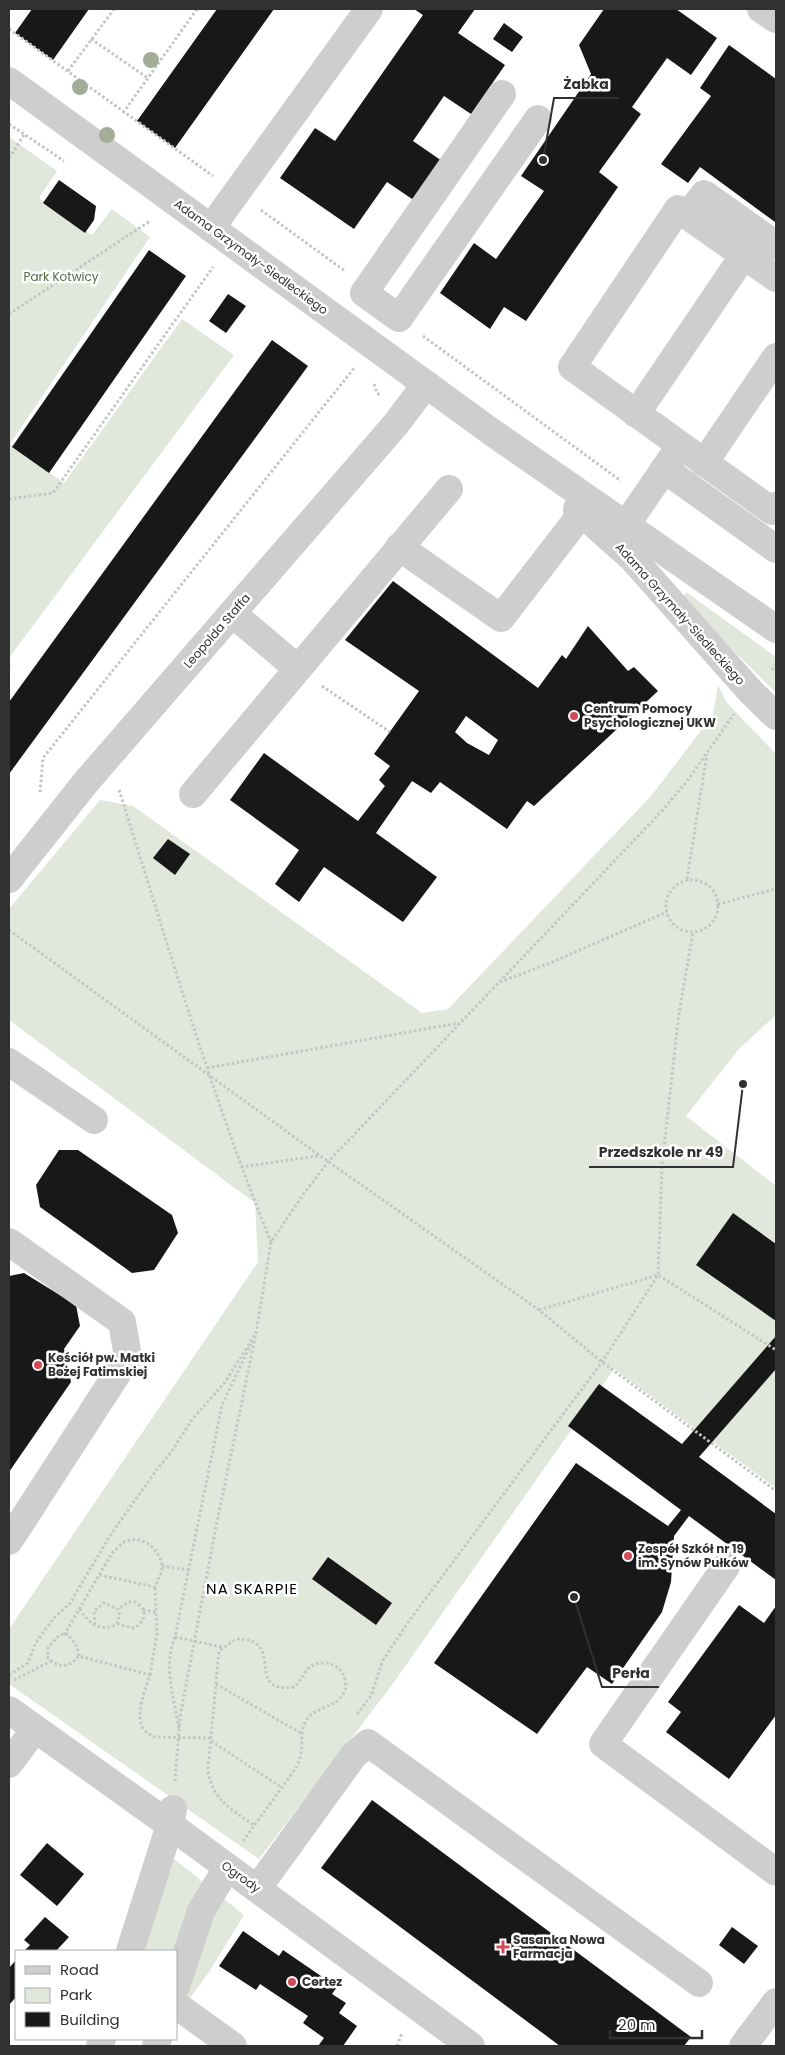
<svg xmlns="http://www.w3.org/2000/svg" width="785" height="2055" viewBox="0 0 785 2055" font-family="Poppins,sans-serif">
  <rect width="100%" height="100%" fill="#fff"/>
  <g fill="#e2e7dc">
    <path d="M9,137l48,34 -18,27 53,37 20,-26 38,28 -140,207 54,39 118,-164 52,36 -225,303z"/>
    <path d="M686,592l90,65v36l-94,-94z"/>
    <path d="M718,685l9,18 49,51v261l-37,34 -53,67 90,70v302l-162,-119 -222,316 -133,174 -250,-175v-55l249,-367 -3,-59 -246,-183v-111l91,-109 33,6 289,207 26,-4 203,-213 62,-81z"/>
    <path d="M173,1858l71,57 -35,57 -33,45v-66h-34z"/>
  </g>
  <g fill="#181818" fill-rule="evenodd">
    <path d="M32,9h57l-36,51 -38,-27z"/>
    <path d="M217,9h57l-99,139 -38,-27z"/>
    <path d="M414,9h61l-17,24 47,32 -34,49 -27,-18 -31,45 29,20 -27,40 -28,-19 -33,47 -74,-51 35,-50 20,13 88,-126z"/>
    <path d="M604,9h72l41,29 -26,37 -24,-17 -35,49 9,7 -42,58 19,15 -92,134 -22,-14 -14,22 -50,-36 34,-50 22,16 48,-68 -23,-15 70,-102 -12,-29z"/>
    <path d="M504,23l19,14 -11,15 -19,-13z"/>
    <path d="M729,45l47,34v141l-1,2 -75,-55 -12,16 -27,-19 50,-68 -11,-8z"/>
    <path d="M59,180l37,26 -2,14 -9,13 -42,-30z"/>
    <path d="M149,250l37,26 -137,197 -37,-26z"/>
    <path d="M228,294l18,12 -20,27 -17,-12z"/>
    <path d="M272,340l36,26 -299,408v-72z"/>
    <path d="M393,581l145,107 24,-33 4,4 22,-33 40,45 6,-4 24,24 -124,115 -7,-5 -20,28 -67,-47 -9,11 -19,-12 -36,52 61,44 -34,45 -79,-55 -25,35 -24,-18 24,-34 -69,-50 34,-47 94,68 27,-35 -6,-6 11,-14 -16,-12 45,-63 -74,-51zM466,716l32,24 -9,15 -22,-12 -12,-11z"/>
    <path d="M168,839l22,15 -15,21 -22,-17z"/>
    <path d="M59,1150h19l94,65 6,18 -24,37 -22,3 -92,-66 -4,-22z"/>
    <path d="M733,1213l43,31v77l-80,-56z"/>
    <path d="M24,1273l52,32 4,21 -16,23 7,33 -62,90v-196z"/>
    <path d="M776,1336v33l-77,88 77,57v66l-87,-64 -15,20 -3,46 -9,30 -50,72 -25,-17 -50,67 -103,-71 142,-200 92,63 13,-16 -113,-84 31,-42 83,60z"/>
    <path d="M328,1557l64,46 -16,22 -64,-46z"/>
    <path d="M739,1605l25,18 12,-17v109l-47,64 -63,-47 15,-20 -13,-10z"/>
    <path d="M372,1800l319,237 -7,9h-124l-239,-178z"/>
    <path d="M47,1843l37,31 -27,32 -37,-31z"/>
    <path d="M45,1917l24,20 -13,14h-32l6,-6 -6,-5z"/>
    <path d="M732,1927l26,19 -14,18 -25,-19z"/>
    <path d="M243,1931l36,25 4,-6 54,37 -5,7 14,9 -7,10 18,13 -14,20h-25l6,-8 -21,-15 5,-7 -48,-32 -4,6 -37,-24z"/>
    <path d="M16,1960v37l-7,8v-37z"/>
  </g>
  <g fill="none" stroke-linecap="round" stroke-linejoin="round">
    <g stroke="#c5c5c5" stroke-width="3" stroke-dasharray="2.5 2.5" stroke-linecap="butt">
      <path d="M9,29l204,147"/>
      <path d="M91,39l57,39"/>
      <path d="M68,71l46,-62"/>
      <path d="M123,113l74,-104"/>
      <path d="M9,124l55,37"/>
      <path d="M9,158l15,-23"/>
      <path d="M261,210l84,61"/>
      <path d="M9,314l141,-93"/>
      <path d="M423,336l198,145"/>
      <path d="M374,384l3,9 3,2"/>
      <path d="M9,499l44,-6 160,-226"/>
      <path d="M9,666l1,1"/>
      <path d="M772,670l4,-6"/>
      <path d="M322,686l68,46"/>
      <path d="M119,790c48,151 92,305 152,452"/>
      <path d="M40,792l3,-34 312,-391"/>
      <path d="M687,879l20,-125"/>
      <circle cx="692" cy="906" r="26"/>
      <path d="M718,904l58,-15"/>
      <path d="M9,930l310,225 220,155 63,52 174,129"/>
      <path d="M500,982l50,-19 117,-51"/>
      <path d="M207,1068l252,-45"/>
      <path d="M241,1167l77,-11"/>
      <path d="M539,1310l119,-35 118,75"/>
      <path d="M162,1566l27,4"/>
      <path d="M80,1609c7,14 22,24 37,15l3,-9 -2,-6 -14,-6 -10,8 1,14"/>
      <path d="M143,1610l14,2"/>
      <path d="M117,1624l17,4c13,-8 14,-18 1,-26h-6l-11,7"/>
      <path d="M64,1635l48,-82c5,-4 9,-10 15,-12 16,-6 32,8 35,24 1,7 -5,16 -7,22l-56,-12"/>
      <path d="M175,1637l47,10"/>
      <path d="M79,1656l-2,-9 -9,-13 -9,1 -11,13 -1,9 7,6 9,3 9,-3 7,-7 71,19c-6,20 -22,52 5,62l56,1"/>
      <path d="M9,1675l19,-12 7,-19 18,-25 17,-16 41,-69 47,-66 14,-17 19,-30 34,-39 30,-47"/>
      <path d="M150,1675l7,-41 -2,-47"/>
      <path d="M14,1680l37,-19"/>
      <path d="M216,1684l86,50"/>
      <path d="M357,1714l14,-18 12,-36 26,-39 193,-259 56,-87 4,-110 17,-152 14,-81"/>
      <path d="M179,1728c-5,-30 -16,-61 -4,-91l47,-232 29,-61"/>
      <path d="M211,1741l70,46"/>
      <path d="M175,1781l5,-64 35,-185 41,-199 15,-91 34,-50 23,-30 333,-350 27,-32 46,-66"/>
      <path d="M243,1841l53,-73c2,-5 5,-10 5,-15 2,-10 -1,-20 4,-30 8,-19 32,-12 40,-33 2,-5 0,-13 -3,-18 -7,-10 -25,-13 -34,-3 -5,6 -8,13 -14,18 -52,7 -6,-49 -58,-48l-17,12 -11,119c4,30 23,39 46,55"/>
      <path d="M397,2046l5,-13"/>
    </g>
    <g stroke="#cecece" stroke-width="28">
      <path d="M761,9l15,10"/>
      <path d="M9,81l484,352 283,196"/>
      <path d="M502,94l-138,199 35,25 139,-199"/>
      <path d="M688,216l16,-22 72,51"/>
      <path d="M211,228l158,-219"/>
      <path d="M776,278l-98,-69 -106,158 200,144 4,-5"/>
      <path d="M636,414l108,-159"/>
      <path d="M704,463l72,-106"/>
      <path d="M664,469l112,80"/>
      <path d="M577,509l55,49 119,134 25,24"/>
      <path d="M626,525l48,-70"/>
      <path d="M399,547l102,71 74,-96"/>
      <path d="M232,613l65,55"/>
      <path d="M193,794l256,-305"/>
      <path d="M9,879l77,-97 310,-358 30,-40"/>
      <path d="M9,1062l85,58"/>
      <path d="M9,1242l113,80 6,35 -119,184"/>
      <path d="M727,1565l-124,179 173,128"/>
      <path d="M9,1710l161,115 301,221"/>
      <path d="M9,1764l26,-35"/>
      <path d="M257,1889l97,-134 14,-12 331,240"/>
      <path d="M130,1951l40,-126 3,-16"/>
      <path d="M176,1986l25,-75 26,-43"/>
      <path d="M176,2005l57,41"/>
      <path d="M100,2046l2,-7"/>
      <path d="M156,2046l2,-7"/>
      <path d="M743,2046l33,-44"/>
    </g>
  </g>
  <g fill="#a2ac98">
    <circle cx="151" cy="60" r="8"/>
    <circle cx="80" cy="87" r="8"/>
    <circle cx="107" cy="135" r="8"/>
  </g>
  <g fill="#d14b58" stroke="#fff" stroke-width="2">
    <circle cx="574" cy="716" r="5"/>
    <circle cx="38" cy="1365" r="5"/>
    <circle cx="628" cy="1556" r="5"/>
    <path d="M500.5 1939.5h5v5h5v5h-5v5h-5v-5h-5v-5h5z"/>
    <circle cx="292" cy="1982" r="5"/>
  </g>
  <g text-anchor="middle" stroke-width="5" stroke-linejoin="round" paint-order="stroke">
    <g font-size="12" fill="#313131" stroke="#fff">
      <text transform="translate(251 257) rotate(36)" y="4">Adama Grzymały-Siedleckiego</text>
      <text transform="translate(680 614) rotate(48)" y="4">Adama Grzymały-Siedleckiego</text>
      <text transform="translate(217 631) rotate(-49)" y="4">Leopolda Staffa</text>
      <text transform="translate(241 1877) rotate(36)" y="4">Ogrody</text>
    </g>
    <g font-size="12" fill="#566844" stroke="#fff">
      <text x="61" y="281">Park Kotwicy</text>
    </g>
    <g font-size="12" font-weight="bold" fill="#313131" stroke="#fff" text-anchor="start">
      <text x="584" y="713">Centrum Pomocy<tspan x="584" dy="14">Psychologicznej UKW</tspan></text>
      <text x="48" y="1362">Kościół pw. Matki<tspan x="48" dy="14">Bożej Fatimskiej</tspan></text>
      <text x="638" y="1553">Zespół Szkół nr 19<tspan x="638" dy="14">im. Synów Pułków</tspan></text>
      <text x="513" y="1944">Sasanka Nowa<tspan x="513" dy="14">Farmacja</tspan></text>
      <text x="302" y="1986">Cortez</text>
    </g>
    <g font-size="15" letter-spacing="1" fill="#000" stroke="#fff">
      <text x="252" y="1594">NA SKARPIE</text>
    </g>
  </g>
  <path fill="none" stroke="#313131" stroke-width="2" d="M543 160L554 98H619M743 1084L733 1167H589M574 1597L602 1687H659"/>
  <g fill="#313131" stroke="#fff" stroke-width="2">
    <circle cx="543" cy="160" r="5"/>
    <circle cx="743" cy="1084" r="5"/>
    <circle cx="574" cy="1597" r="5"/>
  </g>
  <g font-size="14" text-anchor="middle" font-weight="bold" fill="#313131" stroke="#fff" stroke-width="5" stroke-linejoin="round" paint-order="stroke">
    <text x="586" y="89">Żabka</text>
    <text x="661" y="1157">Przedszkole nr 49</text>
    <text x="631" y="1678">Perła</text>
  </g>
  <rect width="785" height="2055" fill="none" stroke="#313131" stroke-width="20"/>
  <rect x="15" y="1950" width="162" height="90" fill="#ffffff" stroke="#adadad"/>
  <rect x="25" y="1966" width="25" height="8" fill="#cecece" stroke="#adadad"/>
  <text x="60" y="1975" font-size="15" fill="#313131">Road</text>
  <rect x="25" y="1988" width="25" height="15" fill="#e2e7dc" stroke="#adadad"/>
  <text x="60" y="2000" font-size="15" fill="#313131">Park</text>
  <rect x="25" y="2012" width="25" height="15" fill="#181818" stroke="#adadad"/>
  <text x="60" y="2025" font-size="15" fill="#313131">Building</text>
  <path d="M610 2030v8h92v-8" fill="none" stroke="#313131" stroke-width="2.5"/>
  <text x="618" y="2030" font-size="15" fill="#313131" stroke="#ffffff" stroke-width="4" paint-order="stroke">20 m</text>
</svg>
